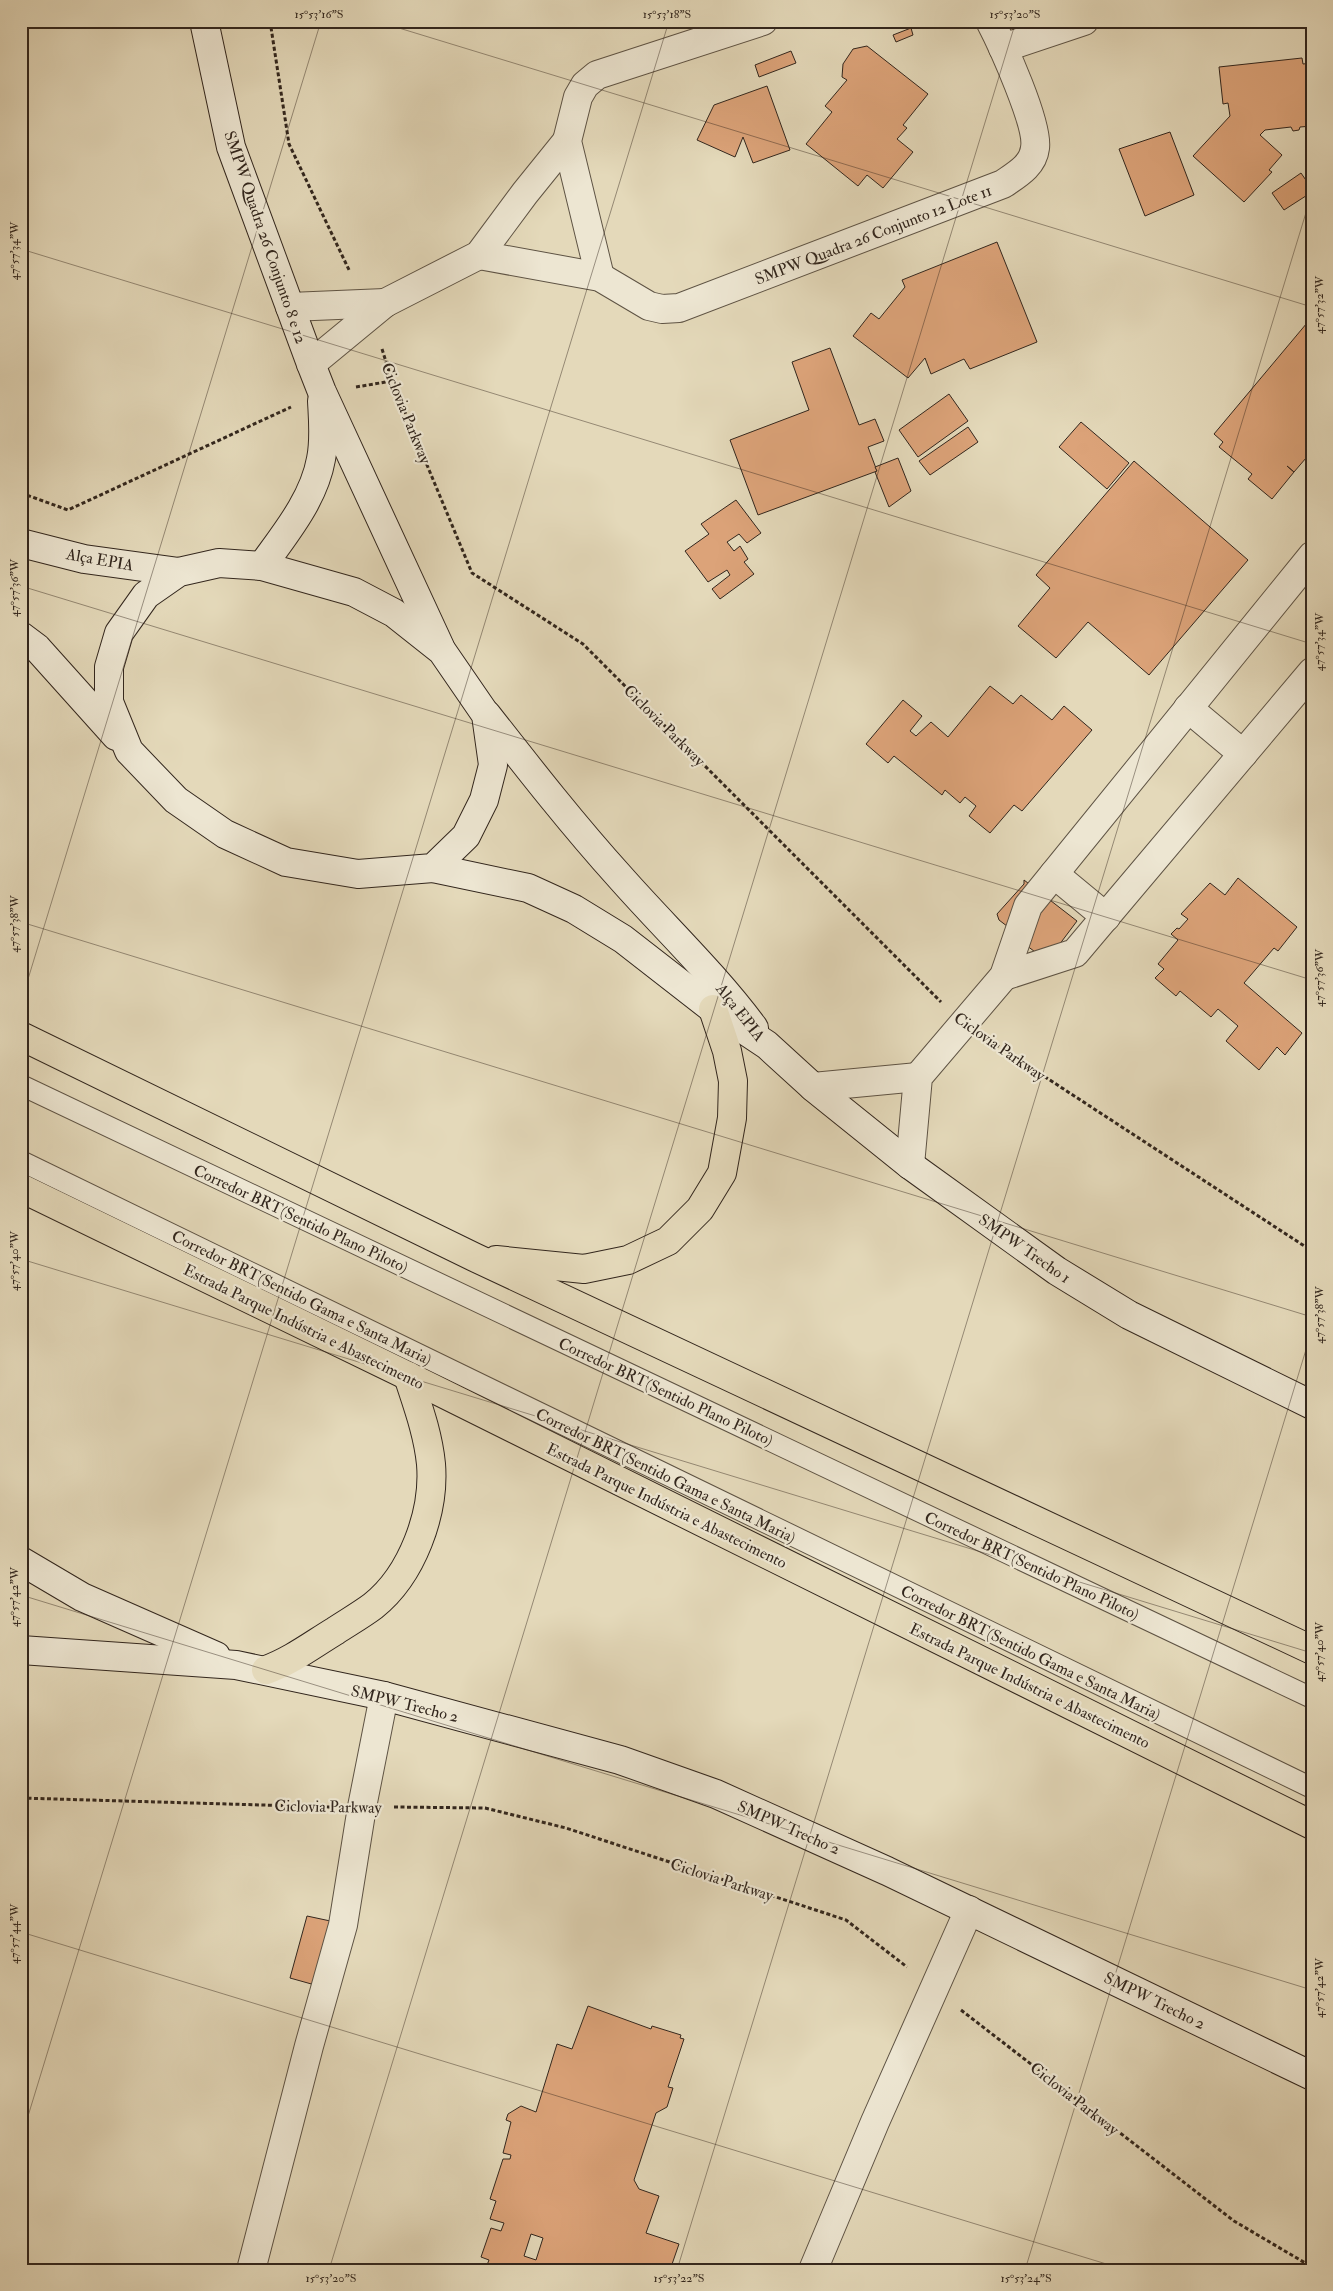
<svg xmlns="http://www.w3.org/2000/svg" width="1333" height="2291" viewBox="0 0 1333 2291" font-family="'IM FELL Double Pica',serif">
  <rect width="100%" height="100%" fill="#e4d9ba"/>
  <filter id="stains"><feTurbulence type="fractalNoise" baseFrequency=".004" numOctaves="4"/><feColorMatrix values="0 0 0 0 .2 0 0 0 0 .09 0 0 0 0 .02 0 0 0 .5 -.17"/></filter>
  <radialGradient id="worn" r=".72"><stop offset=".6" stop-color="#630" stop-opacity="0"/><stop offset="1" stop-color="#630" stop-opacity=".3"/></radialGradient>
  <g fill="#dca379" stroke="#32261d" fill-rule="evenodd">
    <path d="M542,21h21l-19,7z"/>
    <path d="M564,21h21l-18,7z"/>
    <path d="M911,28l2,7 -17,7 -3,-7z"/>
    <path d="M867,46l61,48 -25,31 4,3 -10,11 16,13 -30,36 -16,-13 -9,11 -52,-42 26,-32 -7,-6 22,-26 -5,-3 1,-13 10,-15z"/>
    <path d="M791,51l5,12 -37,14 -4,-12z"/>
    <path d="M1302,58l1,6 9,-1v63l-12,1 -1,3 -6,1 -2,-4 -26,3 -5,5 22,20 -13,15 3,2 -28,30 -51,-46 37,-40 -2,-13 -5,1 -4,-37z"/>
    <path d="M767,86l23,64 -37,13 -10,-26 -8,20 -38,-17 17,-35z"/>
    <path d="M1170,132l24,63 -49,21 -26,-67z"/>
    <path d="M1301,173l11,16v3l-28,18 -12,-17z"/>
    <path d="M997,242l40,100 -67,27 -6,-10 -33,15 -6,-16 -17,20 -55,-42 18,-23 8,6 26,-32 -3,-7z"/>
    <path d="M1312,317v134l-18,21 -7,-6 7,6 -22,27 -24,-20 4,-5 -33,-27 4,-5 -9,-8z"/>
    <path d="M830,348l29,77 16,-6 9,22 -16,6 9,24 -119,44 -28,-75 79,-30 -17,-48z"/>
    <path d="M949,394l19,27 -50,36 -19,-27z"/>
    <path d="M1081,422l48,41 -22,26 -48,-42z"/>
    <path d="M968,427l10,15 -48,33 -11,-14z"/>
    <path d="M898,458l13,33 -22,16 -14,-35 2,-1 -2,-4z"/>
    <path d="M1134,461l114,99 -99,115 -61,-53 -32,36 -38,-32 32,-38 -14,-13z"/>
    <path d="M736,500l25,33 -14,10 -8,-9 -12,8 7,9 6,-5 8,13 -4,3 10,12 -34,25 -8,-10 18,-14 -3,-5 -19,12 -23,-31 24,-17 -8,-10z"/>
    <path d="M990,686l23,18 8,-9 31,25 12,-14 28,24 -70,81 -8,-6 -24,28 -21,-17 7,-10 -11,-9 -5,6 -15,-13 -3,5 -48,-39 -6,7 -22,-19 37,-44 19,16 -12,15 6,5 15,-14 17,15z"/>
    <path d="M1238,878l59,49 -19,24 -4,-3 -30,35 58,50 -17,22 -8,-8 -18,23 -33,-29 12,-15 -20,-17 -7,8 -31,-26 -4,5 -21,-18 9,-9 -6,-5 20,-24 -7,-6 6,-6 2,1 9,-10 -7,-5 29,-31 15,12z"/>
    <path d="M1024,880l53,41 -30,40 -29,-22 2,-3 -21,-16 -2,-6 27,-30z"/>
    <path d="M307,1916l28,6 -20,63 -25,-7z"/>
    <path d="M588,2006l63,23 1,-3 29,9 -1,3 4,1 -16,48 5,1 -6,19 -11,6 -22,67 5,9 20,7 -13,37 33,11 -9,26h-185l4,-10 -8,-3 10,-29 10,3 3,-8 -14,-4 6,-18 -6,-2 13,-40h7l1,-4 -8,-2 8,-31 -5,-2 2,-6 13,-8 15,6 21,-68 15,5zM531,2234l12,4 -7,22 -12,-4z"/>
  </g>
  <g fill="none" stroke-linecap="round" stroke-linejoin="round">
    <g stroke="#5e5344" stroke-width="22">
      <g id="lane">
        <path d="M21,1085l1291,613"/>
        <path d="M21,1161l1291,627"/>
      </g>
    </g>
    <g stroke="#5e5344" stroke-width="30">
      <g id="street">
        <path d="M1003,48l81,-27"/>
        <path d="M479,255l121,22 49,29 13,3 17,-1 324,-124c13,-9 30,-18 32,-36 4,-23 -33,-104 -45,-127"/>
        <path d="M600,277l-33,-136 11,-44 7,-12 12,-10 166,-54"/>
        <path d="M290,307l95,-4"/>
        <path d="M311,364l74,-61 94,-48 46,-62 42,-52"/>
        <path d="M1188,708l55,46"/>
        <path d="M1054,874l52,43"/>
        <path d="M1004,976l71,-23 237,-281"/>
        <path d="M813,1087l105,-10"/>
        <path d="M910,1165l8,-88 86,-101 24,-70 284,-350"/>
        <path d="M251,2270l58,-224 34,-121 19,-118 22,-111"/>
        <path d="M813,2270l62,-148 94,-212"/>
      </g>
    </g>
    <g stroke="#32261d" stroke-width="30">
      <g id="secondary">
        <path d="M204,21l27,126 80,217 11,28 118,255"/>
        <path d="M21,543l63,16 95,13 40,-9 43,3 92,26 40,21 48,38 44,64 7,50 -9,35 -18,36 -33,32 -75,6 -72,-12 -61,-28 -49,-34 -47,-49 -20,-49v-35l10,-34 27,-38 33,-23"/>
        <path d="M262,566c23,-32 52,-67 59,-107 4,-19 2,-39 1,-58"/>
        <path d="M21,636l16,12 79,88"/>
        <path d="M487,715c43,55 86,110 133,162 45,51 94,97 134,151"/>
        <path d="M433,868l95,20 46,21 49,30 90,70 54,36 46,42 97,78 147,106 72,44 183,90"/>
        <path d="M21,1561l61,36 134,59"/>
        <path d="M21,1650l215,15 148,31 236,64 96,34 171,77 425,205"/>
      </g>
    </g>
    <g stroke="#32261d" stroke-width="30">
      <g id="highway">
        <path d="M21,1036l453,221 838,393"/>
        <path d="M21,1188l387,188 904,449"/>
        <path d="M496,1260l88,9 44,-9 40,-19 32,-32 22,-36 10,-55 1,-37 -6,-30 -14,-42"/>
        <path d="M266,1670c25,-9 46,-25 69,-39 12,-8 26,-16 38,-25 39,-31 62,-93 58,-142 -3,-31 -14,-60 -23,-88"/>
      </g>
    </g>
    <g stroke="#32261d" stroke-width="3" stroke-dasharray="4 2.5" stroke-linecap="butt">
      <path d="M270,21l19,123 61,128"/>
      <path d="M382,349l10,32 80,192 111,71 358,358"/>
      <path d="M356,387l36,-6"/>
      <path d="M21,493l47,17 223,-103"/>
      <path d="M990,1041l322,210"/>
      <path d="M21,1798l309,9"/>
      <path d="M394,1807l91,1 81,20 280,92 61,47"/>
      <path d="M961,2010l273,211 78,46"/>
    </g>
    <use href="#lane" stroke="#ede6d2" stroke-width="20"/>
    <use href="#street" stroke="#ede6d2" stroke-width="28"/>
    <use href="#secondary" stroke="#ede6d2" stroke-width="28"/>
    <use href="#highway" stroke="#e4d9ba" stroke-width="28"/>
  </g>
  <path fill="none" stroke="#32261d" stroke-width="1" stroke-opacity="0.45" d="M376,21l936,286M21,249l1291,395M21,586l1291,394M21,922l1291,395M21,1002l300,-981M21,1259l1291,394M21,1595l1291,395M21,1932l1105,338M21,2139l648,-2118M21,2269l4,1M329,2270l687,-2249M677,2270l635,-2077M1025,2270l287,-940"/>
  <g text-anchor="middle" stroke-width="4.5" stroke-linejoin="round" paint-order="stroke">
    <g font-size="16" fill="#32261d" stroke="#ede6d2">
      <text transform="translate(873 234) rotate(-21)" y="6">SMPW Quadra 26 Conjunto 12 Lote 11</text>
      <text transform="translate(266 237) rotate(71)" y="6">SMPW Quadra 26 Conjunto 8 e 12</text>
      <text transform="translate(407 413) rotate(68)" y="6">Ciclovia Parkway</text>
      <text transform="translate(100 559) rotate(10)" y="6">Alça EPIA</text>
      <text transform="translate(665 725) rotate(45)" y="6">Ciclovia Parkway</text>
      <text transform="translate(741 1012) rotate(52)" y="6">Alça EPIA</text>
      <text transform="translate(1000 1046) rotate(35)" y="6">Ciclovia Parkway</text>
      <text transform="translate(301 1218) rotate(25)" y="6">Corredor BRT(Sentido Plano Piloto)</text>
      <text transform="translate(1025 1248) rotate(35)" y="6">SMPW Trecho 1</text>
      <text transform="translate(302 1297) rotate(26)" y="6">Corredor BRT(Sentido Gama e Santa Maria)</text>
      <text transform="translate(304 1326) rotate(26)" y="6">Estrada Parque Indústria e Abastecimento</text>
      <text transform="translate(666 1391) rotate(25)" y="6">Corredor BRT(Sentido Plano Piloto)</text>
      <text transform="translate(666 1475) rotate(26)" y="6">Corredor BRT(Sentido Gama e Santa Maria)</text>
      <text transform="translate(667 1505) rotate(26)" y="6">Estrada Parque Indústria e Abastecimento</text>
      <text transform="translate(1032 1565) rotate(25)" y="6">Corredor BRT(Sentido Plano Piloto)</text>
      <text transform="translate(1031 1652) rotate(26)" y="6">Corredor BRT(Sentido Gama e Santa Maria)</text>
      <text transform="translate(1030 1685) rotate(26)" y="6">Estrada Parque Indústria e Abastecimento</text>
      <text transform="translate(405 1703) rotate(14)" y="6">SMPW Trecho 2</text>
      <text transform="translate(328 1806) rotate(1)" y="6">Ciclovia Parkway</text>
      <text transform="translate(789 1827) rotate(24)" y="6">SMPW Trecho 2</text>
      <text transform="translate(722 1879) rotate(18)" y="6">Ciclovia Parkway</text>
      <text transform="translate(1155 2000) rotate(26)" y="6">SMPW Trecho 2</text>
      <text transform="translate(1075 2098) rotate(38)" y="6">Ciclovia Parkway</text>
    </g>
  </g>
  <rect width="1333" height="2291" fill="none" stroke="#e4d9ba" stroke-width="55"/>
  <rect x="28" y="28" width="1278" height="2236" fill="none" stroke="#32261d" stroke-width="2"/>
  <g font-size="12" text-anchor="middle" fill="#32261d">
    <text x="319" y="18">15°53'16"S</text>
    <text x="667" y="18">15°53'18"S</text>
    <text x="1015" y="18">15°53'20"S</text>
    <text transform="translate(14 251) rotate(-90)" y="4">47°57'34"W</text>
    <text transform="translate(1319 305) rotate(-90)" y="4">47°57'32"W</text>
    <text transform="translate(14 588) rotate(-90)" y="4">47°57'36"W</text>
    <text transform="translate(1319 642) rotate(-90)" y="4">47°57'34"W</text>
    <text transform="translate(14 924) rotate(-90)" y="4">47°57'38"W</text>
    <text transform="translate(1319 978) rotate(-90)" y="4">47°57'36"W</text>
    <text transform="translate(14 1261) rotate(-90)" y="4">47°57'40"W</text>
    <text transform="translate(1319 1315) rotate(-90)" y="4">47°57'38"W</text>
    <text transform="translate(14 1597) rotate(-90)" y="4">47°57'42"W</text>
    <text transform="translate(1319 1652) rotate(-90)" y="4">47°57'40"W</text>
    <text transform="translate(14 1934) rotate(-90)" y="4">47°57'44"W</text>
    <text transform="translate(1319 1988) rotate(-90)" y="4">47°57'42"W</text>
    <text x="331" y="2282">15°53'20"S</text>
    <text x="679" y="2282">15°53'22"S</text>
    <text x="1026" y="2282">15°53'24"S</text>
  </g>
  <rect width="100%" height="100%" filter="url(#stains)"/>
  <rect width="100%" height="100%" fill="url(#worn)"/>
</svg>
